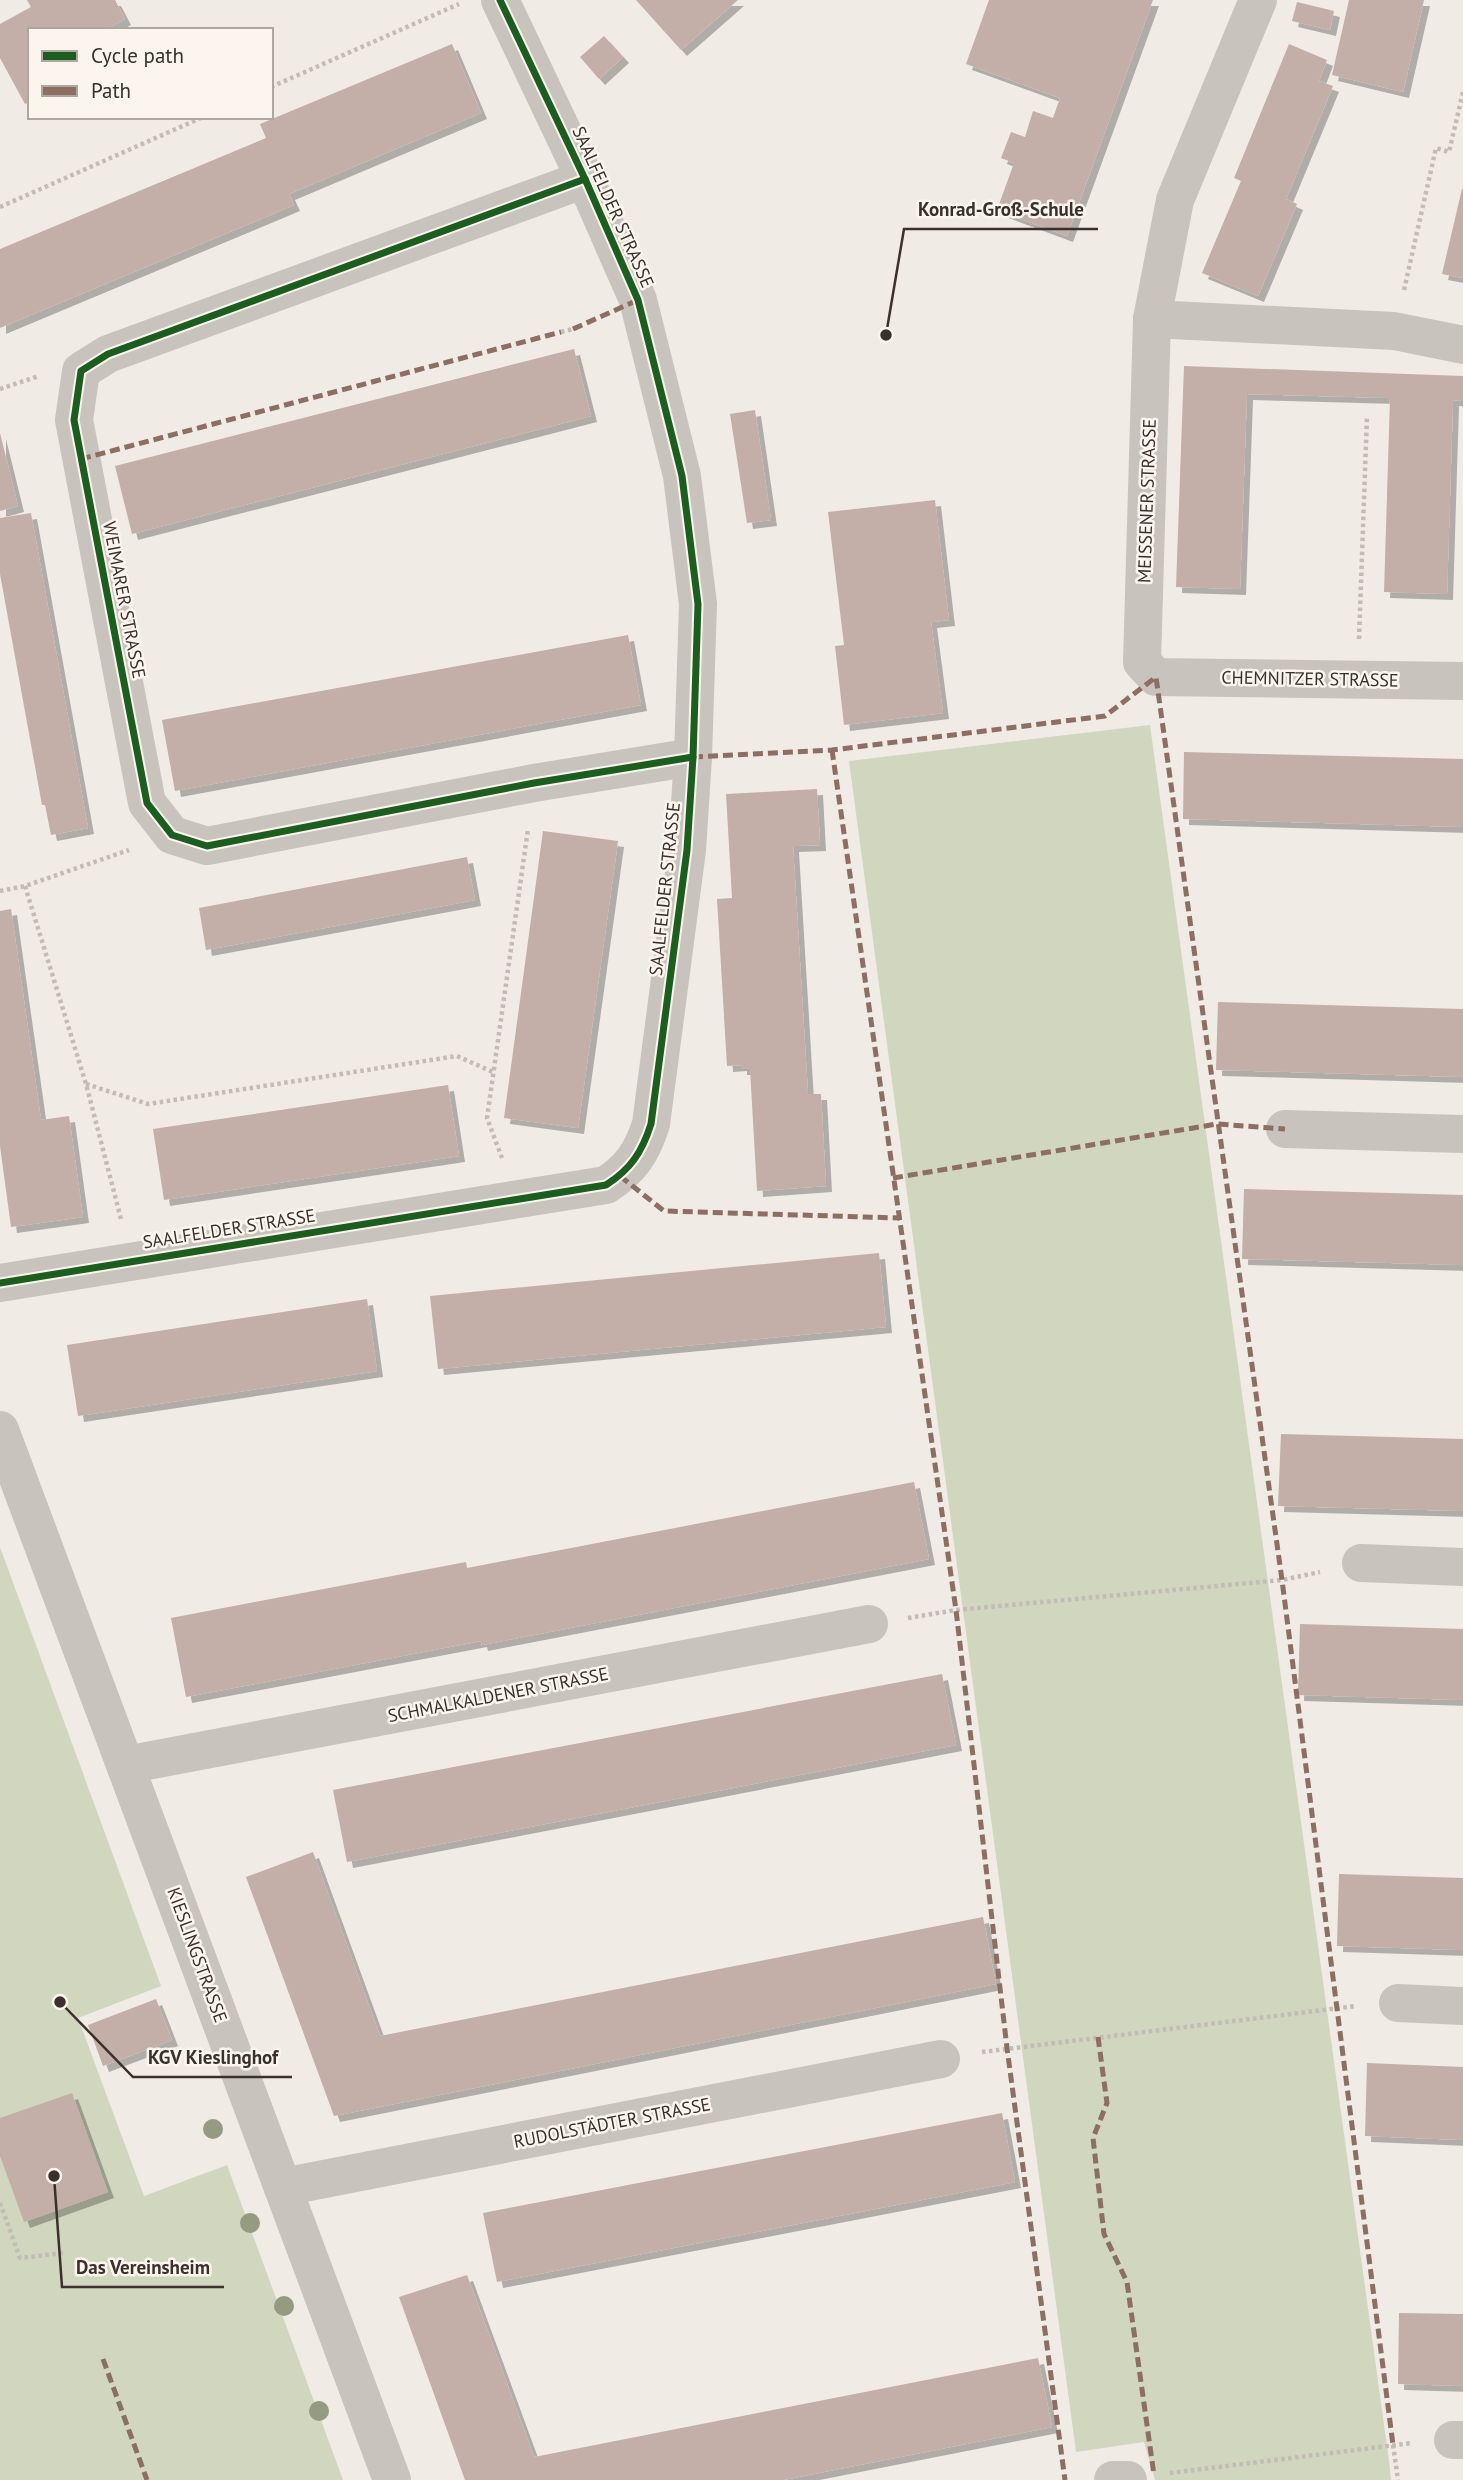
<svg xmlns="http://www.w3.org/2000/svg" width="1463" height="2480" viewBox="0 0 1463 2480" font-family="'PT Sans',sans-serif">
  <defs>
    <filter id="shadow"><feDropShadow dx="6" dy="6" stdDeviation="0" flood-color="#0004"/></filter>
  </defs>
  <rect width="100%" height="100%" fill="#f0ebe5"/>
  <g fill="#d1d6bf">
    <path d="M1150,725l239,1736 2,19h-236l-11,-38 -68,10 -227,-1691z"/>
    <path d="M0,1547l161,439 -83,32 66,178 83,-31 116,315h-343z"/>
  </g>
  <g fill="#c3afa7" filter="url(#shadow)">
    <path d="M27,0h88l10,19 -20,11h-75v72l-5,2 -25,-46v-34l31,-17z"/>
    <path d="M636,0h102l-57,50z"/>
    <path d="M989,0h164l-86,236 -70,-26 17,-47 -13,-5 10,-26 14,5 8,-26 20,7 7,-20 -94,-34z"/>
    <path d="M1349,0h75l-21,92 -71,-17z"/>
    <path d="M1297,2l37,9 -4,19 -38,-9z"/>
    <path d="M604,36l19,21 -24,22 -19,-22z"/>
    <path d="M452,44l29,69 -192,81 5,11 -294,123v-79l266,-111 -6,-14z"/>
    <path d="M1289,44l38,16 -8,21 14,5 -47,113 11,5 -39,92 -56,-23 39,-92 -7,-3z"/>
    <path d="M1462,189h1v89l-21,-4z"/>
    <path d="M574,349l17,67 -459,118 -17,-68z"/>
    <path d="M1184,366l279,10v25l-10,-1 -6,194 -63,-2 6,-194 -143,-4 -7,195 -64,-2z"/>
    <path d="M755,410l16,110 -24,3 -17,-109z"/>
    <path d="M0,433l18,73 -18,5z"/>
    <path d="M935,500l14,120 -18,2 12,91 -99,12 -9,-79 9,-1 -16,-133z"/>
    <path d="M31,513l57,315 -37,7 -6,-30h-3l-42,-231v-56z"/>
    <path d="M628,635l13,70 -466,86 -13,-71z"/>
    <path d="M1184,752l279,7v68l-280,-8z"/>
    <path d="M817,789l3,56 -27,1 15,248h13l5,92 -69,5 -7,-122h-9v-4l-14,1 -10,-167 15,-1 -6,-104z"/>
    <path d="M543,831l75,10 -40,287 -74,-10z"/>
    <path d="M467,857l8,43 -269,50 -7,-42z"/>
    <path d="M11,909l30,211 28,-4 14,101 -72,10 -11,-81v-235z"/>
    <path d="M1218,1002l245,7v68l-247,-7z"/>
    <path d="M448,1085l11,71 -295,44 -11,-71z"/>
    <path d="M1244,1189l219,6v70l-221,-6z"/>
    <path d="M879,1253l7,74 -448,42 -8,-73z"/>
    <path d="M367,1299l10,72 -299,45 -11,-71z"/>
    <path d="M1281,1434l182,5v72l-185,-5z"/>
    <path d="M914,1482l15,77 -447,86 -1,-4 -295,56 -15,-79 295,-56 1,6z"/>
    <path d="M1300,1624l163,5v71l-165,-5z"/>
    <path d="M942,1674l14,71 -609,117 -14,-72z"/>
    <path d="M313,1852l67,184 603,-119 13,67 -662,132 -88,-239z"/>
    <path d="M1339,1874l124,4v72l-126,-4z"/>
    <path d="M156,1999l16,41 -69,26 -15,-41z"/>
    <path d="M1367,2063l96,4v73l-98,-4z"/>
    <path d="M72,2093l36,99 -84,30 -24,-66v-38z"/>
    <path d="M1002,2113l13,69 -518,100 -14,-69z"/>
    <path d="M467,2275l67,182 504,-99 14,69 -269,53h-318l-66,-183z"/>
    <path d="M1399,2313l64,1v72l-65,-2z"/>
  </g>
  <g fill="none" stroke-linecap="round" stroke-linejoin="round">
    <g stroke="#c2bbb6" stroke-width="4.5" stroke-dasharray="3.5 3.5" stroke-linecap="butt">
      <path d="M271,87l188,-83"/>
      <path d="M0,207l203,-90"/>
      <path d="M1404,290l32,-142 13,4 14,-60"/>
      <path d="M561,332l12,-3"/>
      <path d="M0,389l39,-13"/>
      <path d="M1359,639l8,-223"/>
      <path d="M25,886l61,198 35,135"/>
      <path d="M0,891l25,-5 104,-36"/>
      <path d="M86,1084l62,20 309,-48 38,17"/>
      <path d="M502,1158l-15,-40 41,-289"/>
      <path d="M908,1618l48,-8 326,-30 38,-8"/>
      <path d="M982,2052l374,-46"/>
      <path d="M0,2203l20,55 43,-5"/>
      <path d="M1393,2445l5,35"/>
      <path d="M1170,2473l242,-30"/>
    </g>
    <g stroke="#c9c3be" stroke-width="38">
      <path d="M1258,0l-83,200 -23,119 242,12 69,14"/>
      <path d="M585,179l-477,175 -27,17 -7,49 73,383 25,32 35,11 327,-63 159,-26"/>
      <path d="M1152,319l-10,343 14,15 307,4"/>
      <path d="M1285,1129l178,5"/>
      <path d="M0,1283l606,-98c25,-16 36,-33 45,-61l36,-274 6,-93 5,-153 -16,-128 -44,-176 -53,-121 -85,-179"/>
      <path d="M0,1430l392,1050"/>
      <path d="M1361,1563l102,4"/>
      <path d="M126,1765l743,-141"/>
      <path d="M1398,2003l65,3"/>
      <path d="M283,2187l658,-128"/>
      <path d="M1453,2440h10"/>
      <path d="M1113,2480h15"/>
    </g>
    <g stroke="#8d6e63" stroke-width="5" stroke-dasharray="10 5" stroke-linecap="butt">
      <path d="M573,329l65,-29"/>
      <path d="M81,459l480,-127"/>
      <path d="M832,750l124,860 51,438 58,432"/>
      <path d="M693,757l139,-7 273,-34 51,-39 126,903 111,865"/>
      <path d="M620,1176l44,35 236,7"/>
      <path d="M893,1178l324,-54 68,5"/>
      <path d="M1098,2037l9,66 -14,35 11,96 23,48 27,193"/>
      <path d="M103,2359l44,121"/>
    </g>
    <g stroke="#fbf5ee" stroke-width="11">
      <g id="cycleway">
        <path d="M585,179l-477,175 -27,17 -7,49 73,383 25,32 35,11 327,-63 159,-26"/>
        <path d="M0,1283l606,-98c25,-16 36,-33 45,-61l36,-274 6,-93 5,-153 -16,-128 -44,-176 -53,-121 -85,-179"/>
      </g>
    </g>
    <use href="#cycleway" stroke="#1b5e20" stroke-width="7"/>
  </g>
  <g fill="#959b80">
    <circle cx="213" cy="2129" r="10"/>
    <circle cx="250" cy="2223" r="10"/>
    <circle cx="284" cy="2306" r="10"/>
    <circle cx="319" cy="2411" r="10"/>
  </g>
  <g text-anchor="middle" stroke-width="5" stroke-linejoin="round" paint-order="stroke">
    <g font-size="18" fill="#3b302b" stroke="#fbf5ee">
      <text transform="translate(613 207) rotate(66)" y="6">SAALFELDER STRASSE</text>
      <text transform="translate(1147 501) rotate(-88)" y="6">MEISSENER STRASSE</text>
      <text transform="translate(124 600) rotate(79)" y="6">WEIMARER STRASSE</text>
      <text transform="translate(1310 679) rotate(1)" y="6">CHEMNITZER STRASSE</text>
      <text transform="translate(665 889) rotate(-84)" y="6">SAALFELDER STRASSE</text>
      <text transform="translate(229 1229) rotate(-9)" y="6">SAALFELDER STRASSE</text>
      <text transform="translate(498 1695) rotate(-11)" y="6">SCHMALKALDENER STRASSE</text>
      <text transform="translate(197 1955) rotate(70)" y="6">KIESLINGSTRASSE</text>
      <text transform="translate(612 2123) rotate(-11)" y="6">RUDOLSTÄDTER STRASSE</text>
    </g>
  </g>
  <path fill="none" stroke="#3b302b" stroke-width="2.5" d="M886 335L904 229H1098M60 2002L133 2077H292M54 2176L62 2287H224"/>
  <g fill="#3b302b" stroke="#fbf5ee" stroke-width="2.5">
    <circle cx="886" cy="335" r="7"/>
    <circle cx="60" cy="2002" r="7"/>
    <circle cx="54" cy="2176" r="7"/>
  </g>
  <g font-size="19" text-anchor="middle" font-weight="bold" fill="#3b302b" stroke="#fbf5ee" stroke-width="5" stroke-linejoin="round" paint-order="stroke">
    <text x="1001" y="216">Konrad-Groß-Schule</text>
    <text x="213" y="2064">KGV Kieslinghof</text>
    <text x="143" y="2274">Das Vereinsheim</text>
  </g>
  <rect x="28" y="28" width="245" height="91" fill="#fbf5ee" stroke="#aea6a0" stroke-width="2"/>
  <rect x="42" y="51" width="35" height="10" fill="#1b5e20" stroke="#aea6a0" stroke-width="2"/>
  <text x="91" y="63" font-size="21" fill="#3b302b">Cycle path</text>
  <rect x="42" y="86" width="35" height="10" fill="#8d6e63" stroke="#aea6a0" stroke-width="2"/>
  <text x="91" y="98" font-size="21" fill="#3b302b">Path</text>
</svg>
